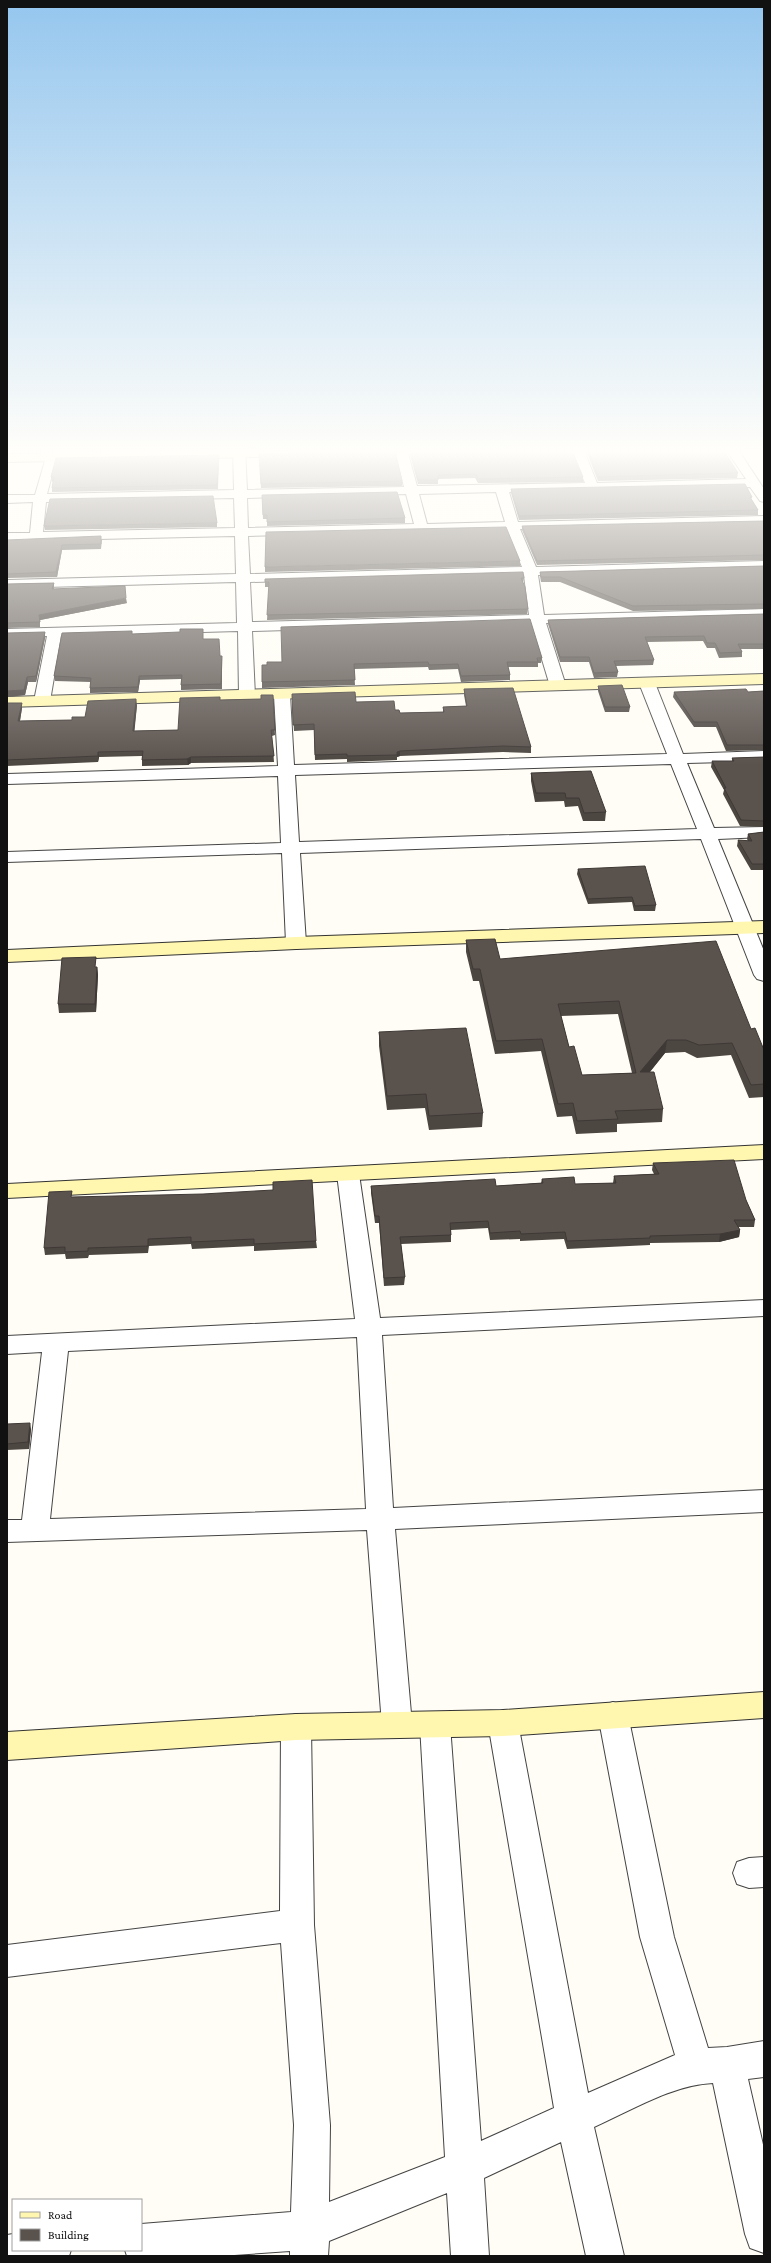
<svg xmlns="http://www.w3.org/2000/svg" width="771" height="2263" font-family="'Crimson Pro',serif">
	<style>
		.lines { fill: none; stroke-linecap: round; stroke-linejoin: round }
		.street-casing { stroke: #444; stroke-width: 2 }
		.secondary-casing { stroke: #333; stroke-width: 2 }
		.street { fill: #fff; fill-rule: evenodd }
		.secondary { fill: #fff6b0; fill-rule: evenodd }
		.wall { fill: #4d4742; fill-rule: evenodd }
		.shaded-wall { fill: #3f3936 }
		.building { fill: #5a524d; stroke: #3f3936; fill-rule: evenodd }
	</style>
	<rect width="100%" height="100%" fill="#fffdf5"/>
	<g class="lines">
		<defs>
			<path id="street" d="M79 448H104L98 452 56 460 47 494 234 490 233 448H245L247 490 404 487 395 450 396 448H406L407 450 417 486 585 483 571 448H583L597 483 746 479 725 448H737L764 489V502L760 501 750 487 509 492 518 522 764 516V524L520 529 536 567 764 561V569L538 575 544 615 764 609V617L546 623 566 686 563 689H553L550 686 531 623 252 631 255 696 252 699H242L239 696 238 631 61 636 50 701 48 704H36L34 701 47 636 7 637V629L237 623 236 582 7 588V580L236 574 235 536 7 541V533H30L33 502 7 503V495H35L47 454ZM496 492 505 522 427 524 419 494ZM406 494 414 524 248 528 247 498ZM234 498 235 528 43 532 46 502ZM507 530 522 567 250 574 248 536ZM524 575 529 615 252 622 250 582Z
				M647 678 652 680 655 683 683 754 764 751V761L687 763 714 828 764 827V837L718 839 764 951V981L757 979 754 975 701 839 300 853 306 943 303 947 296 949 289 947 286 943 282 853 7 862V852L281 843 278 776 7 784V774L278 766 274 695 277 692H287L290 695 294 765 667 754 639 683 642 680ZM671 764 697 829 299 842 295 775Z
				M348 1167 356 1169 359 1174 380 1318 764 1300V1316L382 1335 393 1508 764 1490V1512L395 1529 412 1725 408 1734 397 1738 386 1734 382 1725 367 1530 7 1542V1520H22L42 1352 7 1354V1336L355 1319 337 1174 340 1169ZM357 1337 366 1509 50 1519 68 1351Z
				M613 1702 624 1706 628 1715 674 1937 708 2048 727 2047 764 2041V2077L748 2079 764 2149V2253L750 2248 745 2234 713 2083C672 2085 632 2110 594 2127L624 2256H586L561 2142 484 2178 489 2256H451L447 2193 329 2241 328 2256H290V2251L220 2256H127L125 2250H141V2224L291 2212 294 2125 281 1943 7 1977V1945L280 1911 281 1727 285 1718 296 1714 307 1718 311 1727 314 1925 330 2125 329 2202 445 2157 420 1725 424 1716 435 1712 446 1716 450 1725 481 2141 554 2108 488 1723 492 1714 503 1710 514 1714 518 1723 588 2093 675 2055 640 1937 598 1715 602 1706Z
				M764 1857V1887L749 1888 737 1884 733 1873 737 1862 749 1858Z
				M13 2234V2250H71L69 2256H7V2235Z"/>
			<path id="secondary" d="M317 448H502L496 452 7 462V454Z
				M764 674V684L7 707V697Z
				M764 921V933L296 949 7 962V950L296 937Z
				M764 1145V1159L7 1198V1184Z
				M764 1692V1718L503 1736 296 1740 7 1760V1732L296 1714 503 1710Z"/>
		</defs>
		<!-- street casing -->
		<use href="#street" class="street-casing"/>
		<!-- secondary casing -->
		<use href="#secondary" class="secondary-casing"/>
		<!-- street -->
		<use href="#street" class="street"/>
		<!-- secondary -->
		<use href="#secondary" class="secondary"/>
	</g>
	<!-- wall -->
	<path class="wall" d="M185 448H220L185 449Z
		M585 448H722L738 473 737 478 598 481Z
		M496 449 583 477V482L478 483 475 478 438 479V484H418L410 455V451Z
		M259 454 402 481V486L261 488Z
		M219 459 218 489 52 492V488L53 482H52L51 477Z
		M511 489 752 497 751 499 758 510V515L519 520 511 493Z
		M262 495 405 518V523L267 526V519H263Z
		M764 521V560L537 565 522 530V526Z
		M217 523V527L45 530 44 526Z
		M7 540H102L101 549 62 550 57 577 7 578Z
		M520 561V566L265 572V567Z
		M764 566V609L633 611 560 582H541L540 576V572Z
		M524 578 523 583 528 609 527 614 267 620 269 587H265V579Z
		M54 583V589L127 603 40 620V627L7 628V584Z
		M764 614V649H741L742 652V657L719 658 715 648H707L703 641 647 642 654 660 653 665 616 666 618 672 617 677 594 678 589 662H560L548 624V620Z
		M45 632V638L36 682H28L25 695 7 697Z
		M132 634 203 639 220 656H222V689L181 690V679L140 680 138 692 90 693V688L91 682 55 681 54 676Z
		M542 658 541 663H538V667H508L510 675V680L461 682 458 669 429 670 428 667 354 669 355 685 262 688V665Z
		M598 686 630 707 629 712H605L598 691Z
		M464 689 531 747V753L503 752 400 756 397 757V760L347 762V759L315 760 314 730 294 731 292 694 356 702 400 713 443 712V707L466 706 464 695Z
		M764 691V750L726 751 716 727H694L673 697 674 692H748Z
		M273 695 275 735 272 736 274 762 191 763 188 765 142 766V756L99 757 98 762 7 766V703L22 708 20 721 72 720 137 705 134 731 178 730 220 697V700L261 699Z
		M764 757V827L740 826 723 794 724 790 711 767 712 761H732V758Z
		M531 773 606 812 605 821H583L578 806 565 807 564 801 535 802 531 781Z
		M764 832V870H751L737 846 738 840 748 841 747 839 748 834Z
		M578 869 656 905 655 911H634L632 902 588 904 577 874Z
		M466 940 500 959 751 1029 764 1050V1097L749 1098 731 1055 697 1058 685 1052 665 1053 650 1072 663 1109 662 1122 617 1124V1132L576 1134 572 1116 557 1117 541 1051 495 1054 479 981H473L466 952ZM618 1014 632 1073 582 1075 569 1047 561 1016Z
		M97 967 98 975 96 1012 59 1013 58 1004Z
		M379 1032 483 1113 482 1127 429 1130 425 1108 387 1110 379 1046Z
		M653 1163 746 1200 755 1220 754 1227H738L740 1230 739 1237 719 1242 650 1243V1245L567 1249 564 1239 520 1241V1239L490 1240 488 1228 451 1230V1242L401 1244 405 1277 404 1285 384 1286 379 1223H375L371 1193V1186H496L541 1183 542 1179 575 1184 613 1183 614 1176 654 1174 652 1170Z
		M73 1197 316 1241 317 1248 254 1251V1246L192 1249 191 1244 149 1246 148 1253 89 1255 88 1258 66 1259 65 1254 45 1255 44 1248Z
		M7 1424 31 1429 29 1449 7 1450Z"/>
	<!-- shaded-wall -->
	<path class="shaded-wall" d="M62 545V550L57 577 56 572Z
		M126 598 127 603 40 620 39 615Z
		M45 632V638L36 682V676Z
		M139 676 140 680 138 692V687Z
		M27 677 28 682 25 695 7 697V691Z
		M136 699 137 705 134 736 133 731Z
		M22 703V708L19 726 18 721Z
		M400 751V756L397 757V752Z
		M98 752 99 757 98 762Z
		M191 757V763L188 765 187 759Z
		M97 967 98 975 96 1012 95 1004Z
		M667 1040 665 1053 639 1085 640 1072Z
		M740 1230 739 1237 719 1242 720 1234Z
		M30 1423 31 1429 29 1449 28 1442Z"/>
	<!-- building -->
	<path class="building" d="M498 448H571L583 477 478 479 476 474 438 475V480H418L410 451 496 449Z
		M587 448H722L738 473 598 477Z
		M395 451 402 481 261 484 259 454Z
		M219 455 217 485 52 488 54 477H51L56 458Z
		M745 484 752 497H750L758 510 519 516 511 489Z
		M397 492 405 518 267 522V515H263L262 495Z
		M213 496 217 523 44 526 50 499Z
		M764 521V555L537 561 522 526Z
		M506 527 520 561 265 567 266 532Z
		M101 536V544L62 545 56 572 7 574V540Z
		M764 566V604L633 606 560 577H541L540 572Z
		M523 572 524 578H521L525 587 528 609 267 615 269 582H265V579Z
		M54 583 52 589 125 586 126 598 39 615 40 622 7 623V584Z
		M764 614V644H738L742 652 720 653 715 643H707L704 636 645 637 654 660 614 661 618 672 594 673 589 657H560L548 620Z
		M530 619 542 658H537L538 662H507L510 675 461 676 458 664 429 665 428 662 354 664 355 680 262 682V665H267V662H282L281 627Z
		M180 629H203V639H219L220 656H222L221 684 181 685 182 675 139 676 138 687 90 688 91 678 54 676 62 633 132 631V634L180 632Z
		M45 632 36 676 27 677 24 690 7 691V633Z
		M622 685 630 707H605L598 686Z
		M513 688 531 747 503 746 400 751 397 752V755L347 756V754L315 755 314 724 293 725 292 694 355 692 356 702 394 701 395 710H399L400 713 444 712 443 707 467 706 464 689Z
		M746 689 748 692 764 691V745H727L717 722H694L674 692Z
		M261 695H273L275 730H271L274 756 191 757 187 759 142 760 143 751 98 752V756L7 760V703H22L18 721 72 720V717H85L88 701 136 699 133 731 178 730 180 698 220 697V700L261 699Z
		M764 757V821L741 820 724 788H726L712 761H734L732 758Z
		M591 771 606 812 584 813 579 798H566L565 793H536L531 773Z
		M764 832V864H752L738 840 752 841 748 834Z
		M645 866 656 905 635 906 632 897 588 899 578 869Z
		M495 939 500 959 716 941 751 1029 755 1028 764 1050V1084L751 1085 732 1043 699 1045 686 1040H667L640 1072H654L663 1109 615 1111 618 1119 577 1121 573 1103 558 1104 542 1039 496 1041 480 969H473L466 940ZM619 1001 636 1073 582 1075 574 1046 569 1047 558 1004Z
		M96 957 95 967H97L95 1004H58L62 958Z
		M466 1028 483 1113 429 1116 426 1094 387 1096 379 1032Z
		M734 1160 746 1200 755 1220H734L740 1230 720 1234 650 1236V1238L567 1241 565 1232 521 1234 520 1231 490 1233 488 1221 450 1223 451 1235 400 1237 405 1277 384 1278 379 1216H375L371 1186 495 1179 496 1186 543 1183 542 1179 574 1177 575 1184 616 1183 614 1176 659 1174 653 1163Z
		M312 1180 316 1241 254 1244V1239L191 1242V1237L148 1239V1246L88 1248V1251L65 1252V1247L44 1248 49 1192 72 1191 71 1197 203 1194 273 1190V1182Z
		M30 1423 28 1442 7 1444V1424Z"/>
	<!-- sky -->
	<linearGradient id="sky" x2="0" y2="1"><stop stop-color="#95c6ee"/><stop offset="0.59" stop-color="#fffefa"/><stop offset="1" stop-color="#fffefa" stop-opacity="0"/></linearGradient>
	<rect width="771" height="765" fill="url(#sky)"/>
	<!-- border -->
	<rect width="771" height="2263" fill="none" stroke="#111111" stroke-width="16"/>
	<!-- legend -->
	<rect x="12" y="2199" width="130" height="52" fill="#ffffff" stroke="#a0a0a0"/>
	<rect x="20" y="2212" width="20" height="6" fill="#fff6b0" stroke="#a0a0a0"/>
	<text x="48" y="2219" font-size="12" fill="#111111">Road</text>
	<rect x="20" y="2229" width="20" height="12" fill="#5a524d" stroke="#a0a0a0"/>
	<text x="48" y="2239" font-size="12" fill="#111111">Building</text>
</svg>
